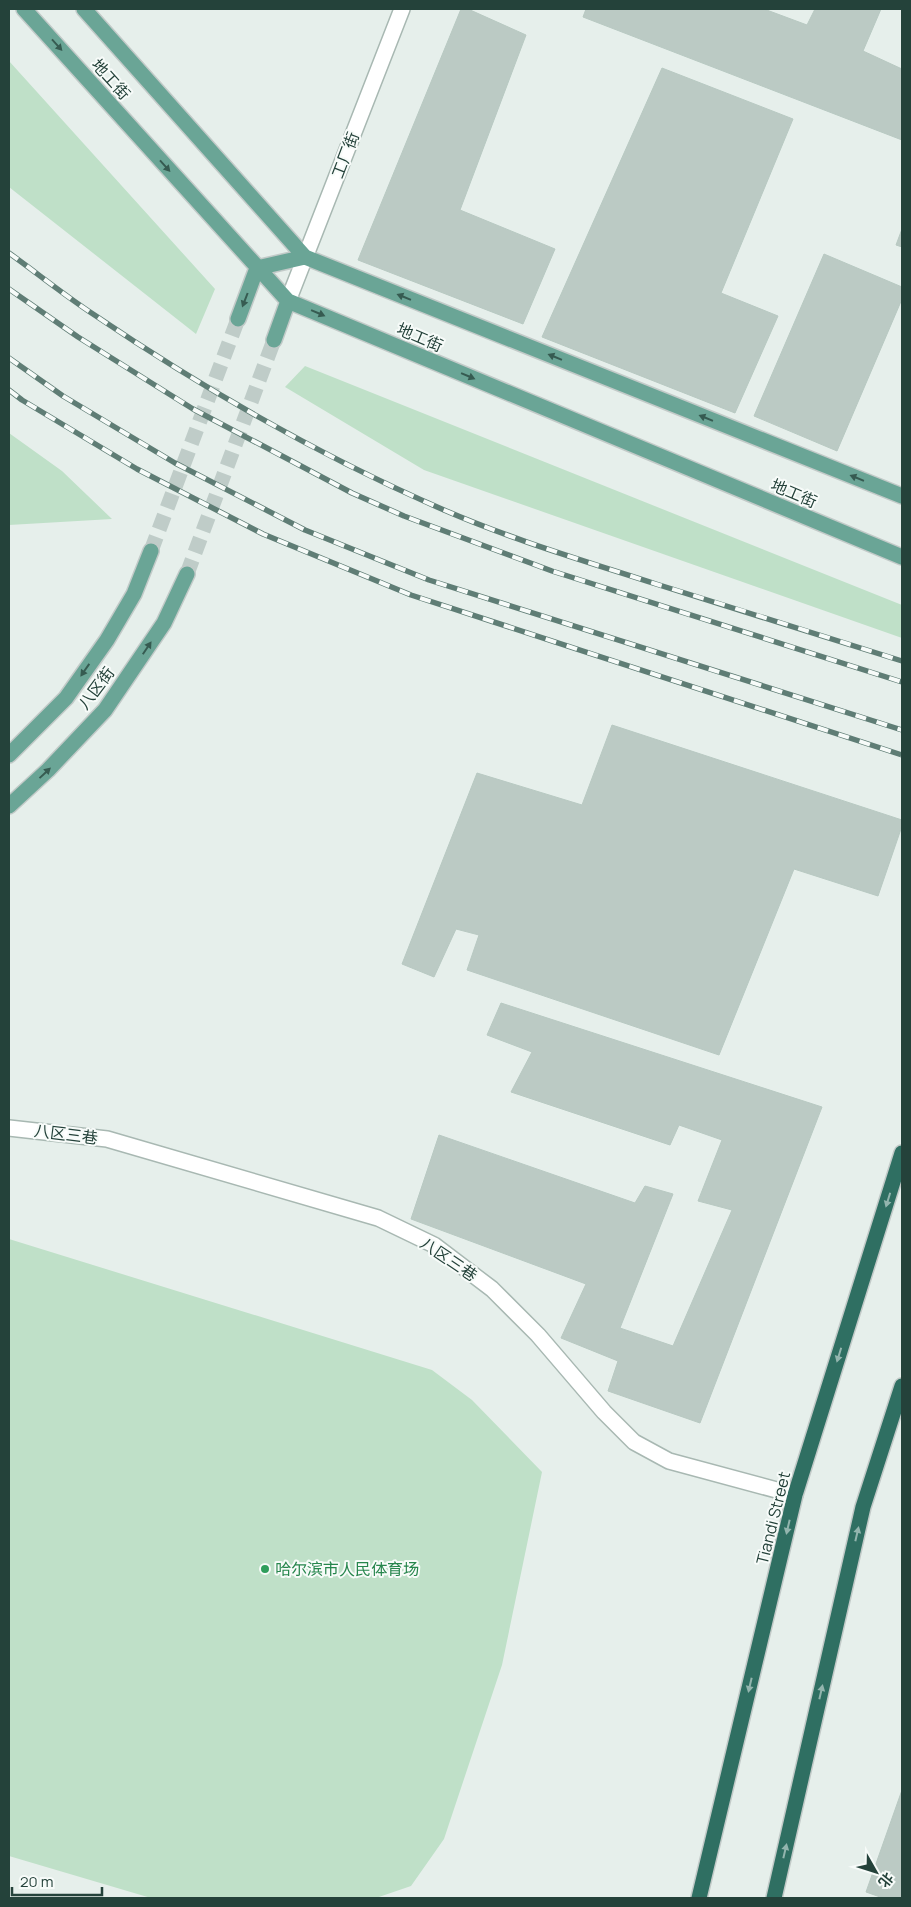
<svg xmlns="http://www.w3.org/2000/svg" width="911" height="1907" font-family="Manrope,'Noto Sans SC',sans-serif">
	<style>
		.green { fill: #bfe0c8 }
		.building { fill: #bbcac4; stroke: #b8c9c2 }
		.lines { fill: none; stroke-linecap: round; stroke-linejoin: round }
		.major-tunnel { stroke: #bfccc8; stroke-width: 15; stroke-dasharray: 15 8; stroke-linecap: butt }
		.minor-casing { stroke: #a8b8b2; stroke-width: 18 }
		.major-casing { stroke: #c2cac8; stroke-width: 18 }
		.highway-casing { stroke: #c2cac8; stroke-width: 18 }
		.minor { stroke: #fff; stroke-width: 15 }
		.major { stroke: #6aa596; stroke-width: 15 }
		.highway { stroke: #2f6f62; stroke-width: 15 }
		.rail-casing { stroke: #5f7d75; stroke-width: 5.5 }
		.rail { stroke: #f7fbf9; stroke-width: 4; stroke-dasharray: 11; stroke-linecap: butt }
		.oneway { fill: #365b51 }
		.oneway2 { fill: #93b5ae }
		.leisure-dot { fill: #2e9e5b; stroke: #f7fbf9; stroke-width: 2 }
		.labels { text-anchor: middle; stroke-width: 4; stroke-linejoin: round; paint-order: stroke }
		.street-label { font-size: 16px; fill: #24423a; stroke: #f7fbf9 }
		.leisure-label { font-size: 16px; fill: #27864d; stroke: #f7fbf9; text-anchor: start }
	</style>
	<rect width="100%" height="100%" fill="#e6efeb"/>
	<!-- green -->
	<path class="green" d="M9 61 215 289 196 334 9 187Z
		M305 366 902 605V638L424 470 285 387Z
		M9 433 62 471 112 519 9 525Z
		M9 1239 432 1370 472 1400 542 1472 502 1665 444 1839 411 1886 376 1898H151L9 1856Z"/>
	<!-- building -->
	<path class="building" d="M461 9H468L526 35 460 210 555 249 523 324 358 260Z
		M586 9H764L807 25 815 9H881L863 51 902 69V140L583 17Z
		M662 68 793 119 721 293 778 316 735 413 542 337Z
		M902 229V247L896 245Z
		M824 254 902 287V299L837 451 754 416Z
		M612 725 902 820V826L878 896 794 869 719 1055 467 970 479 935 456 929 434 977 402 964 477 773 582 805Z
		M501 1003 822 1107 700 1423 608 1391 618 1361 561 1338 586 1284 411 1219 439 1135 635 1203 645 1186 673 1194 620 1328 673 1346 732 1210 698 1201 722 1140 679 1125 670 1145 511 1092 532 1052 487 1035Z
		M902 1790V1898H883L866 1892Z"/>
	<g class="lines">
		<!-- major-tunnel -->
		<path class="major-tunnel" d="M151 551 238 319
			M187 574 274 340"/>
		<defs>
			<path id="minor" d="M288 301 402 9
				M9 1128 107 1139 378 1218 434 1245 492 1289 538 1335 604 1412 634 1442 669 1461 795 1495"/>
			<path id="major" d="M24 9 288 301 902 557
				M84 9 305 257 902 496
				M238 319 257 268 305 257
				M274 340 288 301
				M9 755 66 698 107 640 134 594 151 551
				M9 806 48 770 105 710 164 623 187 574"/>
			<path id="highway" d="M699 1898 795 1495 902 1153
				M774 1898 863 1507 902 1386"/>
		</defs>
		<!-- minor casing -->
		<use href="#minor" class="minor-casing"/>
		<!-- major casing -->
		<use href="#major" class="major-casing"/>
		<!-- highway casing -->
		<use href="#highway" class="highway-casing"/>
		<!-- minor -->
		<use href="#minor" class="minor"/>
		<!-- major -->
		<use href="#major" class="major"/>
		<!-- highway -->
		<use href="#highway" class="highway"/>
		<defs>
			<path id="rail" d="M9 253C37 273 64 295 93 314 204 389 322 457 444 510 513 540 585 561 656 584 738 609 820 635 902 661
				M9 289 78 337 193 409 352 493 404 516 552 571 902 682
				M9 358 63 396 175 463 305 530 429 580 902 730
				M9 390 22 400 137 469 263 534 411 595 902 755"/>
		</defs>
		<!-- rail casing -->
		<use href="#rail" class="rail-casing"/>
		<!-- rail -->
		<use href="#rail" class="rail"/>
	</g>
	<!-- one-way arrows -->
	<defs><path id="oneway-solid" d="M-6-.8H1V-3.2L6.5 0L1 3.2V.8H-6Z" transform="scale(1.25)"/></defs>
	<g class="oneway">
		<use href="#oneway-solid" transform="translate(57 45) rotate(48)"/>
		<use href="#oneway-solid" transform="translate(165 166) rotate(48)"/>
		<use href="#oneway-solid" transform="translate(404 297) rotate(-158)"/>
		<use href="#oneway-solid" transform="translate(245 300) rotate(111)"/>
		<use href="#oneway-solid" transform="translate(318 313) rotate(23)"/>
		<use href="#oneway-solid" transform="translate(555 357) rotate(-158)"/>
		<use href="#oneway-solid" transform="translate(468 376) rotate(23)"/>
		<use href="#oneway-solid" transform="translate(706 418) rotate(-158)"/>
		<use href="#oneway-solid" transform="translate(857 478) rotate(-158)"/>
		<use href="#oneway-solid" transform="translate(147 648) rotate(-56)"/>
		<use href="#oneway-solid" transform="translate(85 670) rotate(125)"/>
		<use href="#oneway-solid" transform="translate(45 773) rotate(-43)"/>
	</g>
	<g class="oneway2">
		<use href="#oneway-solid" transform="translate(888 1200) rotate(107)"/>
		<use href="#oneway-solid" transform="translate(839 1355) rotate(107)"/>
		<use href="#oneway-solid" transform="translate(788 1527) rotate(103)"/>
		<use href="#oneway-solid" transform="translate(857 1534) rotate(-77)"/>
		<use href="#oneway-solid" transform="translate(750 1685) rotate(103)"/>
		<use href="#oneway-solid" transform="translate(821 1692) rotate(-77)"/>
		<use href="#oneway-solid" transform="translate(785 1851) rotate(-77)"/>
	</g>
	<!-- markers -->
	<circle class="leisure-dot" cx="265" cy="1569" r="5"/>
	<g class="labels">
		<!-- street labels -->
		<g class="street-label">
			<text transform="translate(111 79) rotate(48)" y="6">地工街</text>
			<text transform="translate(345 155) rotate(-69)" y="6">工厂街</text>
			<text transform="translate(420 337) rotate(23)" y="6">地工街</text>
			<text transform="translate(794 493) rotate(23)" y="6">地工街</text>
			<text transform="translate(96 688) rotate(-53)" y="6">八区街</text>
			<text transform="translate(66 1134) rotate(7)" y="6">八区三巷</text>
			<text transform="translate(449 1259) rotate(34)" y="6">八区三巷</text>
			<text transform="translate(773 1518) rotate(-76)" y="6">Tiandi Street</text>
		</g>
		<!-- leisure labels -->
		<g class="leisure-label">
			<text x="275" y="1575">哈尔滨市人民体育场</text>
		</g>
	</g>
	<!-- border -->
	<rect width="911" height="1907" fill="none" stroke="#24423a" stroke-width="20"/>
	<!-- north arrow -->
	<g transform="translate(876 1872) rotate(129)" stroke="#f7fbf9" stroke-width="4" paint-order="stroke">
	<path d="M0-4L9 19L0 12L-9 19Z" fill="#24423a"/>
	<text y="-8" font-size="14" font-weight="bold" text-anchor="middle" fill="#24423a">北</text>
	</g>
	<!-- scale -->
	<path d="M12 1887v8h90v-8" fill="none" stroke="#24423a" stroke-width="2.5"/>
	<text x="20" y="1887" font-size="15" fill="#24423a" stroke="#f7fbf9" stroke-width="4" paint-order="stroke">20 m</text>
</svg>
